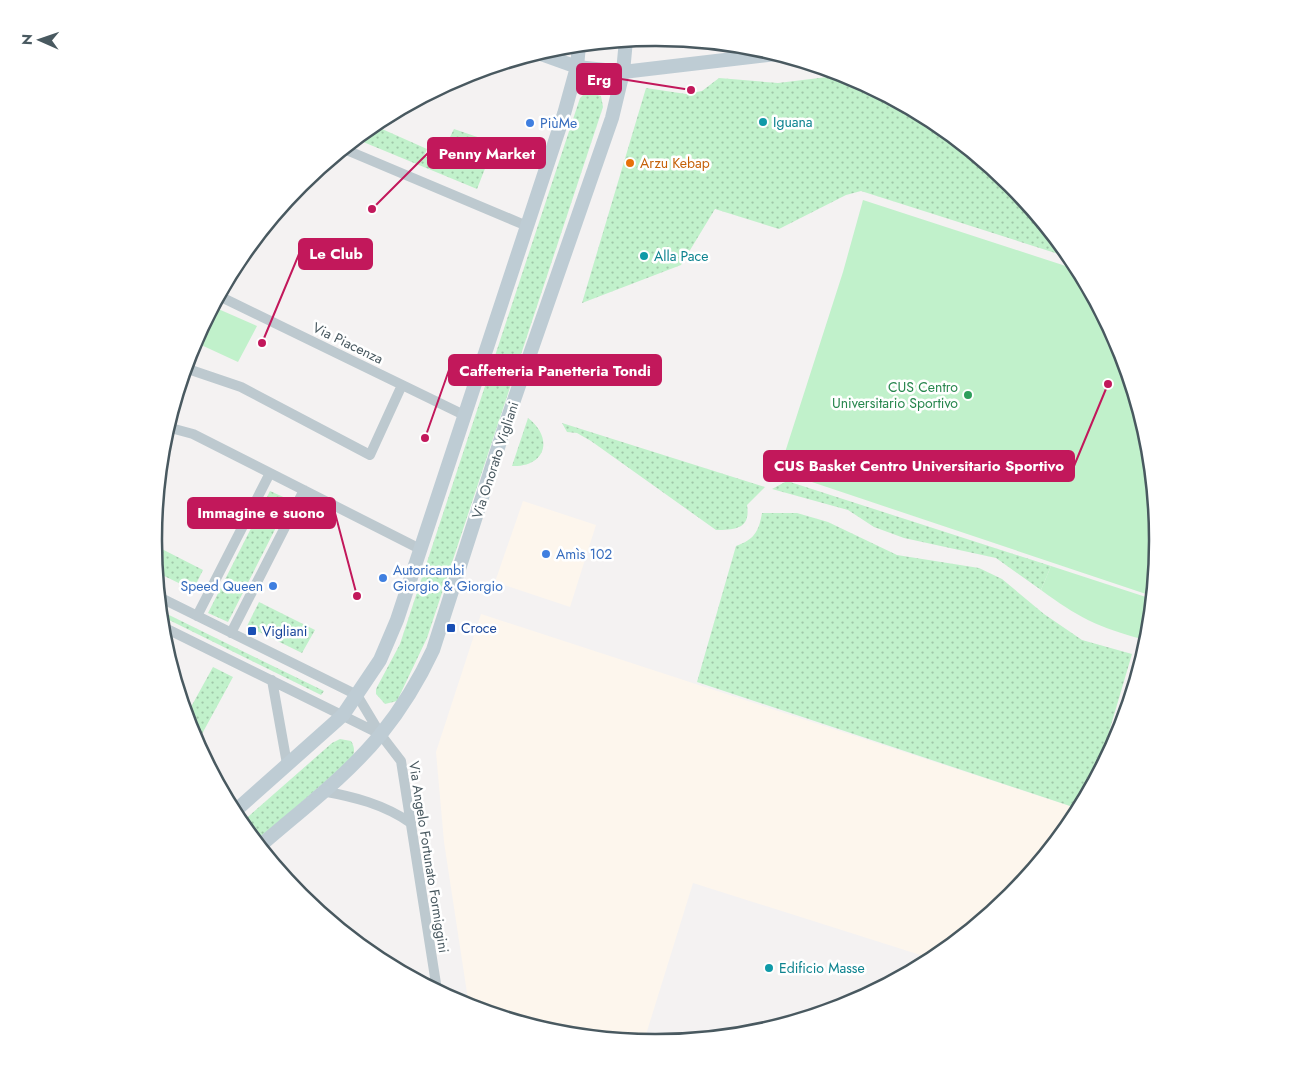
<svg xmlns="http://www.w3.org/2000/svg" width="1311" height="1080" font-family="Jost,sans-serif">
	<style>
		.commercial { fill: #fdf6ed }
		.grass { fill: url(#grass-dots) }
		.garden { fill: #c1f1cb }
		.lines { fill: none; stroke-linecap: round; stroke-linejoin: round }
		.street { stroke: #bdc9cf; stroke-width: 10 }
		.secondary { stroke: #beccd4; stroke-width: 14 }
		.culture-dot { fill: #0f9aa8; stroke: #fff; stroke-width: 2 }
		.shop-dot { fill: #3f7fe0; stroke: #fff; stroke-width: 2 }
		.food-dot { fill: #e8710a; stroke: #fff; stroke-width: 2 }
		.leisure-dot { fill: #2e9e5b; stroke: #fff; stroke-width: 2 }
		.transit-dot { fill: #1a4fb4; stroke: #fff; stroke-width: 2 }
		.labels { text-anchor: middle; stroke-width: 5; stroke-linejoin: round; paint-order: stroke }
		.culture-label { font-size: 14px; fill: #0d838f; stroke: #fff; text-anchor: start }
		.shop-label { font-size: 14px; fill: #366cbe; stroke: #fff; text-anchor: start }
		.food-label { font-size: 14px; fill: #c56008; stroke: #fff; text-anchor: start }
		.street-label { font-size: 14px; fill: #495960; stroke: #fff }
		.leisure-label { font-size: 14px; fill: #27864d; stroke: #fff; text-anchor: end }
		.transit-label { font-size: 14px; fill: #164399; stroke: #fff; text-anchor: start }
		.rim { fill: none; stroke: #495960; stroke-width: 2.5 }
		.leader { fill: none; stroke: #c2185b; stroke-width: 2 }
		.callout-dot { fill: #c2185b; stroke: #fff; stroke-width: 2 }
		.callout { fill: #c2185b; stroke: #c2185b; stroke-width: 2 }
		.callout-label { font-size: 15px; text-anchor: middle; font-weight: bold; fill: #fff }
	</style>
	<defs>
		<pattern id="grass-dots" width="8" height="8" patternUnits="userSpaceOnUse" patternTransform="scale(1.25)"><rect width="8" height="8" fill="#c1f1cb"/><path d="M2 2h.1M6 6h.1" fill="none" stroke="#9fc6a8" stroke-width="1.8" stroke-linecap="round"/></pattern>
	</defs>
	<rect width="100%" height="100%" fill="#f4f2f2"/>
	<!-- commercial -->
	<path class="commercial" d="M615 42 614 49 589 46V44Z
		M523 501 596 525 570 607 495 582Z
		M481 614 1079 809 1073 819 1011 896 933 959 693 883 644 1041 557 1033 469 1006 444 842 436 752Z"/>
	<!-- grass -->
	<path class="grass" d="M844 75 935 122 1011 185 1071 258 861 191 846 195 779 229 715 209 681 265 582 303 646 88 686 94 702 91 719 78 778 83Z
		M586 92 601 96 603 107 427 638 397 701 385 704 376 694V689L400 644 580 98Z
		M373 125 427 149 424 156 438 161 454 129 495 143 477 189 356 139Z
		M528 418C554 438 546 467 512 466Z
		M562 423 765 487 747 505C751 529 735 530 716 530L591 441 577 433 567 432Z
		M787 481 1051 566 1041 590 996 558 904 538 874 527 848 510 772 489Z
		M270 491 290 500 228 622 208 613Z
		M762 513H797L828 522 897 555 979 568 1002 579 1044 614 1082 640 1132 654 1096 776 1079 809 697 682 736 546C754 540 759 531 762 513Z
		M154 545 203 570 193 590 156 572Z
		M259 602 315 630 302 653 247 626Z
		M165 613 324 691 321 695 163 617Z
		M213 667 233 677 197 743 186 716Z
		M340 739 351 741C355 747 355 754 351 759L256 842 241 823 332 743Z"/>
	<!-- garden -->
	<path class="garden" d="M863 200 1078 270 1120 348 1148 442 1158 540 1152 596 779 471 843 272Z
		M216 308 257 326 238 362 199 344Z
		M1051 566 1152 599 1150 617 1142 639C1099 628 1076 616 1041 590Z"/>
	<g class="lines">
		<!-- street -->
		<path class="street" d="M344 149 527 226
			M219 296 464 415
			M220 297 230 276
			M185 368 241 387 370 455 402 385
			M167 427 193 434 420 549
			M159 597 357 695 381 735 401 761 437 990
			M197 616 270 473
			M161 626 380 734
			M231 633 304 490
			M272 680 287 764
			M322 791C355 797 383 804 411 823"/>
		<!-- secondary -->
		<path class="secondary" d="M538 53 577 67 623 72 776 54
			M234 812 343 715 380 660 397 620 564 114 577 67 579 45
			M260 846C300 811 347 776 381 734 402 708 419 680 433 650L505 426 612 118 623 72 626 40"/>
	</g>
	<!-- markers -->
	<g class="culture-dot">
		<circle cx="763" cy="122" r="5"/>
		<circle cx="644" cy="256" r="5"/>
		<circle cx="769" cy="968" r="5"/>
	</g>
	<g class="shop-dot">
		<circle cx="530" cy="123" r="5"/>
		<circle cx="546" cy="554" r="5"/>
		<circle cx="383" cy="578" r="5"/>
		<circle cx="273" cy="586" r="5"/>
	</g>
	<circle class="food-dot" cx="630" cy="163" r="5"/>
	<circle class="leisure-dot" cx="968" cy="395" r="5"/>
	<g class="transit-dot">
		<rect x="446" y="623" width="10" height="10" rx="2.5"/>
		<rect x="247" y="626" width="10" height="10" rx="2.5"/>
	</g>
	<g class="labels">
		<!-- culture labels -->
		<g class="culture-label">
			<text x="773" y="127">Iguana</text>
			<text x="654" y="261">Alla Pace</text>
			<text x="779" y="973">Edificio Masse</text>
		</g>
		<!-- shop labels -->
		<g class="shop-label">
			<text x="540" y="128">PiùMe</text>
			<text x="556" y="559">Amìs 102</text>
			<text x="393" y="575">Autoricambi<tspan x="393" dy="16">Giorgio &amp; Giorgio</tspan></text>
			<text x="263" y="591" text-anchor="end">Speed Queen</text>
		</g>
		<!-- food labels -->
		<g class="food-label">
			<text x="640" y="168">Arzu Kebap</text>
		</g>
		<!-- street labels -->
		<g class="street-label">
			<text transform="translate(348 343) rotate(26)" y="5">Via Piacenza</text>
			<text transform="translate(495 460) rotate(-72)" y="5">Via Onorato Vigliani</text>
			<text transform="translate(429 857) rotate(81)" y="5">Via Angelo Fortunato Formiggini</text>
		</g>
		<!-- leisure labels -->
		<g class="leisure-label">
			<text x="958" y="392">CUS Centro<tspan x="958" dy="16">Universitario Sportivo</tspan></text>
		</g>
		<!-- transit labels -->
		<g class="transit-label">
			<text x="461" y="633">Croce</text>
			<text x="262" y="636">Vigliani</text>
		</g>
	</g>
	<!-- crop -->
	<path d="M0 0H1311V1080H0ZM655 46H656A493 493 0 0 1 1149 539V541A493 493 0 0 1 656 1034H655A493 493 0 0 1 162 541V539A493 493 0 0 1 655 46Z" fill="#fff" fill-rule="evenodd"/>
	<path class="rim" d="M655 46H656A493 493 0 0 1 1149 539V541A493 493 0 0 1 656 1034H655A493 493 0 0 1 162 541V539A493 493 0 0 1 655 46Z"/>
	<!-- callouts -->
	<path class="leader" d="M691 90L621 79M372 209L428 153M262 343L299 254M425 438L449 370M1108 384L1074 466M357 596L335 513"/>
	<g class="callout-dot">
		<circle cx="691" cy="90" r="5"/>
		<circle cx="372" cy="209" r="5"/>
		<circle cx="262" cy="343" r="5"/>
		<circle cx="425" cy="438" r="5"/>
		<circle cx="1108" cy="384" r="5"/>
		<circle cx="357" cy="596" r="5"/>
	</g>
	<g class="callout">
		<rect x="577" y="64" width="44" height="30" rx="5"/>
		<rect x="428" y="138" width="117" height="30" rx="5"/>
		<rect x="299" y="239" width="73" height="30" rx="5"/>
		<rect x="449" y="355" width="212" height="30" rx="5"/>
		<rect x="764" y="451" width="310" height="30" rx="5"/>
		<rect x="188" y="498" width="147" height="30" rx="5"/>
	</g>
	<g class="callout-label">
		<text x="599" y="85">Erg</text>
		<text x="487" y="159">Penny Market</text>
		<text x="336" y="259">Le Club</text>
		<text x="555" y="376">Caffetteria Panetteria Tondi</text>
		<text x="919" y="471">CUS Basket Centro Universitario Sportivo</text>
		<text x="261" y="518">Immagine e suono</text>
	</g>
	<!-- north arrow -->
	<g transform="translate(40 40) rotate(272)" stroke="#ffffff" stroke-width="4" paint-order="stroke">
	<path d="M0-4L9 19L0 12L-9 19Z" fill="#495960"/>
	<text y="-8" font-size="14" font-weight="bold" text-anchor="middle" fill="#495960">N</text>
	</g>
</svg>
